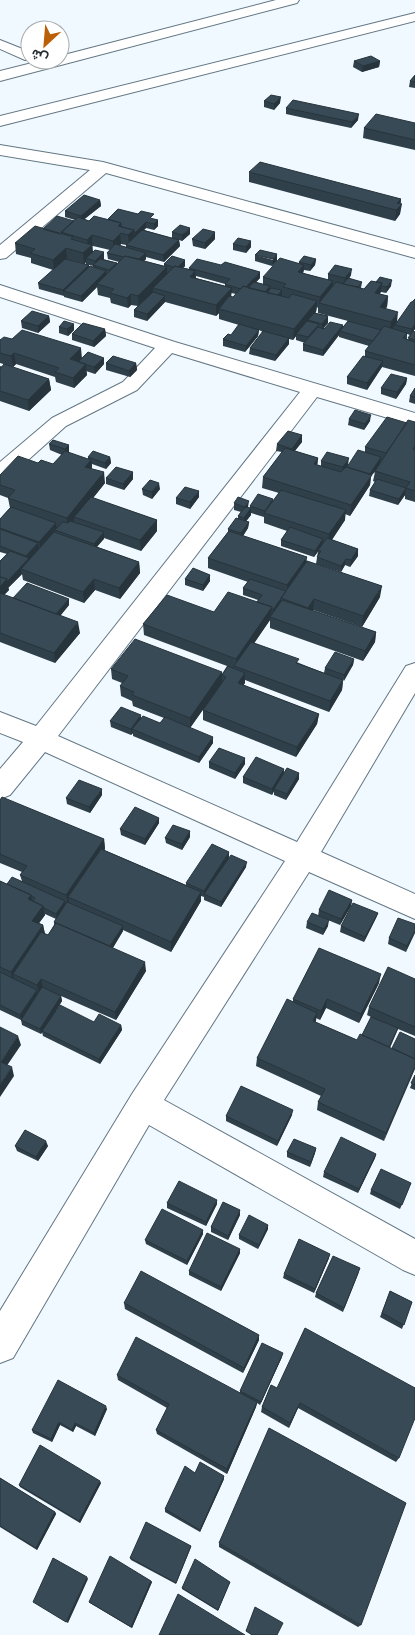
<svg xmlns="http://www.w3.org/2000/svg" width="415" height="1635" font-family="Figtree,Vazirmatn,sans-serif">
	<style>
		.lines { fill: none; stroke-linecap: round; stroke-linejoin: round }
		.minor-casing { stroke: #637784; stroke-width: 2 }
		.minor { fill: #fff; fill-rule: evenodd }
		.wall { fill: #30404a; fill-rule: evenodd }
		.shaded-wall { fill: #27343c }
		.building { fill: #384a56; stroke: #27343c }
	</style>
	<rect width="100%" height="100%" fill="#f0f9ff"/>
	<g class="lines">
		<defs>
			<path id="minor" d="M276 0H299L297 3 0 81V71L44 60H60V56Z
				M415 13V21L0 126V116Z
				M0 40 30 52V60H35H25L0 49Z
				M0 145 103 162 415 247V258L106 173 6 258 0 259V245L90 170 0 155Z
				M0 285 175 342 415 413V426L317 397 58 736 297 842 406 666 415 663V693L321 852 415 894V919L309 872 164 1100 415 1239V1275L403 1270 149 1125 13 1358 0 1363V1311L132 1094 285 861 45 752 10 795 0 799V769L23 742 0 733V712L36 726 300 392 172 353 137 390 66 426 8 478 0 480V462L52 418 123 382 155 348 0 297Z"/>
		</defs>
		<!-- minor casing -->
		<use href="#minor" class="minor-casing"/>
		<!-- minor -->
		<use href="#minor" class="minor"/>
	</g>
	<!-- wall -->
	<path class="wall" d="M354 61H380L379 67 362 72 353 67Z
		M415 75V88L409 87 410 81Z
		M264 101 280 103 274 110 264 107Z
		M286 108 358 120 351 128 286 114Z
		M415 123V150L363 138 364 128Z
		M249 172 401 199 400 214 395 221 249 182Z
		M100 200 101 206 84 219 89 221 108 219H154L158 220V226L154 230 146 228 144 230 172 238V232L190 234 182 241 179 240 180 246 164 262 146 257V259L144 261 164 266V264L185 260V266L183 268 189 269V268L260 278 256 282 263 284V277L299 263V262L316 259 315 265 310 271 304 270 303 273 328 280V274L351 275 349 279 362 282 361 288 364 289 371 281 391 286 386 293 381 292 380 294 388 296 387 307 385 308 397 322 415 299V329L413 331 415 332V376L382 367 367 390 347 384V377L365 356V351L369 346 339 337V335L323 356 303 351V344L305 343 296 340V336L293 340 289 339V344L275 361 249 354 250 348 263 332 259 330 258 336 245 352 223 346V339L231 335 239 325 219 319V313L216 316 165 302 147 321 134 317V310L138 306 131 305 128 308 111 303 110 298 98 295 97 287 82 302 64 297V296L39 289 38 283 53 270 31 263V258L16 254 15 243 43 229 74 221 75 220 65 217V211ZM121 244 126 245V247L120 246ZM92 246H93L110 250 107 253 108 259 119 262 117 264V263L103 259H104L93 252ZM66 259 84 264 86 262V264L93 266V267H89V265ZM196 276 225 284V286L196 278ZM231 293 236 294 233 297H231ZM317 307 318 308V313L348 321 343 327V325L323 328 328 323V316L315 313 316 312ZM407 334 410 335 408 340 407 339Z
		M192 239H215L205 249 193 246Z
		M251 241V247L246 253 233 250V244Z
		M255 255 277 261 272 266 255 261Z
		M49 316 50 322 38 333 22 328 21 321Z
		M74 324V330L68 336 59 333V327Z
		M105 329 106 336 94 347 72 340V334Z
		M12 339 82 358H104V364L95 374 86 371 87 375 74 388 56 382 55 377 16 364 13 367 0 363V340Z
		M106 363H136L137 370 130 377 106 370Z
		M0 366 49 379 51 390 29 411 0 401Z
		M407 378 406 384 396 399 381 394V388Z
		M415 388V404L409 402 410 396Z
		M349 419 370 421 364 430 348 425Z
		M415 422V502L405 499V491V495L398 505 369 496 370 490 375 482 373 481 375 472 371 476 370 485 350 516 345 514V520L332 540 358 549V556L350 567 345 565 341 572 316 564 318 551 314 557 281 546V540L287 531 264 523V517L251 513V515L246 521 249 522 248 528 243 536 307 561 380 597 362 627 313 610 312 611 376 632 375 642 363 661 270 628V620L254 643 299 663 324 673 325 668 354 659 353 665 343 681 342 690 329 712 245 680V683L243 685 319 714 317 724 296 757 203 720V710L216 691 190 728 213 743 199 763 133 736V733L131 735 111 727 110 721 141 718 160 723 164 718 133 706 132 701 121 696 120 686 122 683 112 679 111 669 222 672V674L227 666 144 635 143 624 214 612 257 602 258 600 243 595V588L248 582 208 568V558L228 532V529L238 518V516L241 512 234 510V503L248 507V508H250V506L273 499V501L279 493 262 488 263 477 282 452 276 451 277 444 302 435V442L295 451 318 458 317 465 321 466V461L348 465 346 467 365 452V447L407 423Z
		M53 440 69 452V453L88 459V457H110L111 463 106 469 92 464V469L105 483 93 498 157 520V531L141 551 104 538 97 547 139 562 140 573 120 599 95 590 84 603 23 580 22 574 8 588 9 590 4 595 13 598 69 599V605L60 616 80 633 55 663 0 642V561L7 554 0 552V519L10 508 8 498 0 495V475L38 463 53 464 62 455 50 450 49 444Z
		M133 472V479L124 490 106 484V478Z
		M142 489H160L152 499 143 495Z
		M199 497 190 509 176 504V498Z
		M210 575V581L203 591 185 585V579Z
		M209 762 245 764 235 779 209 768Z
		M284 773H299V779L286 800 274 795V791L272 795 243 783V777Z
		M102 795 90 813 67 804 66 798Z
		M0 800 104 839 105 849 104 850 186 885V883L229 857 246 867 221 907 204 900V896V897L201 896V901L171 952 123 930V931L113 948 146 971 116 1020 61 996 62 1001 53 1015 94 1022 121 1025 122 1030 100 1064 43 1036 42 1032 41 1034 22 1025 21 1020 0 1010V881L7 884 22 881 20 875 22 872 0 863ZM45 914 56 919 54 922V925L48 935 45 934 43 925 39 923 45 915Z
		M159 818V823L145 845 121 835 120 829Z
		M190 831V837L182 850 166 843 165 838Z
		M352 900 351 906 340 925 318 916 319 910Z
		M378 913 376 918 364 942 340 932 341 926Z
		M307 922 328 926 323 935 306 928Z
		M415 924 406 952 388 944 389 938Z
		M415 979V1036L398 1029 390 1048 392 1049 415 1039 384 1141 317 1110 318 1102 321 1096 256 1066 257 1058 293 1002V999L379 983 359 1023 326 1008 320 1020 316 1018 315 1022 357 1040 362 1035 371 1017 367 1015 369 1007Z
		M415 1075V1090L410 1088Z
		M292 1115 277 1146 226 1121V1116Z
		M15 1146H48L38 1161 17 1151Z
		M316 1148 315 1153 310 1167 287 1157V1152Z
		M376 1154 375 1158 358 1193 323 1177 324 1172Z
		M411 1183 400 1209 370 1194 371 1190Z
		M167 1203 217 1204 206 1226 167 1208Z
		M240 1215 228 1240 211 1232V1227Z
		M268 1225V1229L258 1249 239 1239V1235Z
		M203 1230V1234L187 1265 146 1244 145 1240Z
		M240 1249V1253L221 1291 189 1275V1271Z
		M329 1258 314 1293 283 1278 284 1274Z
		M359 1272 343 1312 315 1297 316 1293Z
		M390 1291 412 1302 402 1329 380 1317Z
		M124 1303 259 1340 243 1373 125 1309Z
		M282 1357 260 1405 257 1403 256 1407 227 1474 157 1434 156 1430 167 1408 118 1380 117 1375 240 1393V1391Z
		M271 1385 399 1458 396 1462 298 1408 289 1428 261 1412 262 1407Z
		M107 1409 95 1436 76 1426 73 1432 60 1425 52 1442 33 1433 32 1430Z
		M0 1478 55 1512 56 1514 37 1550 0 1527Z
		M224 1479 200 1532 165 1512V1509Z
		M101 1483 80 1523 20 1487 19 1485Z
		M219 1543 361 1625 358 1627 219 1547Z
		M191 1546V1547L176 1584 131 1560 130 1558Z
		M151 1581 152 1582 132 1628 90 1603 89 1602Z
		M230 1582 218 1611 182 1589V1588Z"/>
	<!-- shaded-wall -->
	<path class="shaded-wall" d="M380 61 379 67 362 72 363 66Z
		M281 97 280 103 274 110V104Z
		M359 114 358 120 351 128 352 122Z
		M401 199 400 206 402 204 400 214 395 221 397 203Z
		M100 200 101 206 81 222V216Z
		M158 220V226L154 230V224Z
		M146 222V228L135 239V233Z
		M121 223 122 230 120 229 121 244 113 251V241L118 226Z
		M190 228V234L182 241V235Z
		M134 230 135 240 129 246 128 235Z
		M215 232V239L205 249V243Z
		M92 235 93 256 86 258V262L84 264 83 253 88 249 87 240Z
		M179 240 180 246 164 262 163 255Z
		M251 241V247L246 253V247Z
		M66 248 67 259 54 270 53 260Z
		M104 252V259L95 267V261Z
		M146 253V259L138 267V261Z
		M277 254V261L272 266 273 259Z
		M316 259 315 265 310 271 311 265Z
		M185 260V266L177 274V268Z
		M89 265 90 272 64 291V296L63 290Z
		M304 265 303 275 298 272Z
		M167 267V277L153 288V292L139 307 138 296Z
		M352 269 351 275 344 285 345 278Z
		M106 271 107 278 97 284V287L82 302 81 296Z
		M195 271 196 282 190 277Z
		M260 272V278L248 291 244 290Z
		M392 280 391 286 386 293 387 287Z
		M333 281 332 292 319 303 320 297Z
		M382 283 380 294 375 293Z
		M270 286V292L262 295Z
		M232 288 231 299 219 309V313L216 316V305Z
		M282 290V297H277Z
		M131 294V305L128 308 127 298Z
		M165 296V302L147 321V314Z
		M388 296 387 307 378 317 380 307Z
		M317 301 316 312 309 320H308L307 323 296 334V336L293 340 294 329Z
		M398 312 397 322 389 333 391 322Z
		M49 316 50 322 38 333V326Z
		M328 316V323L322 330V324Z
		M74 324V330L68 336 67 329Z
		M415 324V329L411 335 412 329Z
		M343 325 342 331H340L339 335 323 356V350Z
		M105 329 106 336 94 347 93 341Z
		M259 330 258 336 245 352 246 346Z
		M289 338V344L275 361 276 355Z
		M81 348 82 359 71 370 70 359Z
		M14 353 16 364 13 367 11 356Z
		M104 358V364L95 374 94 367Z
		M383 361 382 367 367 390V383Z
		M136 363 137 370 130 377 129 371Z
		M86 364 87 375 74 388 73 378Z
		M407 378 406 384 396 399 397 392Z
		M49 379 51 390 29 411 28 400Z
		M371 415 370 421 364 430 365 424Z
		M302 435V442L291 455 292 449Z
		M69 445V452L66 456 65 449Z
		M110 457 111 463 106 469 105 463Z
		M381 457 380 463 371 476 370 485 350 516 351 505 368 476Z
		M318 458 317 469 314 464Z
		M349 458 348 465 342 473 343 467Z
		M91 460 92 470 85 467Z
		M104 472 105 483 77 518 74 517V521L68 528 67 518Z
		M133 472V479L124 490 123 484Z
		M159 483 160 489 152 499V492Z
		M406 488 405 495 398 505 399 499Z
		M199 491V497L190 509V502Z
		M249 501 248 507 244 513V507Z
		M251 508V515L244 524V518Z
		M346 510 345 520 328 545 329 534Z
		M157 520V531L141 551 140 540Z
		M249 522 248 528 241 539V533Z
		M56 523 57 530H55V531L40 548 39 542Z
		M104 532V539L94 550V544Z
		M323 539V545L314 557 315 551Z
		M38 543 39 549 21 569 22 574 8 588 7 582 27 560 26 556Z
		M358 549V556L350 567 351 560Z
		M307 557 306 568 287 596V585Z
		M346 559 345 565 341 572V566Z
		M139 562 140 573 120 599 119 588Z
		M210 575V581L203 591V585Z
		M7 579 9 590 0 599V587Z
		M94 579 95 590 84 603 83 592Z
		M382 586 380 597 362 627 363 616Z
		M286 591 281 598V605L273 617V610Z
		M69 599V605L56 621 55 614Z
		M314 599 313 610 307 619 308 608Z
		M272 607 271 618 270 617V620L238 667 236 666V659Z
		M78 622 80 633 55 663 54 653Z
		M376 632 375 642 363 661 365 651Z
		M354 659 353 665 344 681V675Z
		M222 672V683L190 728V718Z
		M245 673V683L238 693V683Z
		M343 680 342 690 329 712 330 701Z
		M319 714 317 724 296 757 297 747Z
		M141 715V721L132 729 133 733 131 735V729Z
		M213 737V743L199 763V757Z
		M245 758V764L235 779V773Z
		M284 769V775L274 789V791L272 795V789Z
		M299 773V779L286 800 287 794Z
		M102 789V795L90 813 89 807Z
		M159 818V823L145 845V839Z
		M190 831V837L182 850V844Z
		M104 839 105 849 72 899 68 897 69 903 68 904 66 895Z
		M229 852V857L204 894V897V891Z
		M247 862 246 867 221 907V902Z
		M201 892V901L171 952V942Z
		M31 895 33 903 28 899Z
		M352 900 351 906 340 925 341 919Z
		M65 901 66 906 57 920 56 914Z
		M43 906 45 915 34 930 32 921Z
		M378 913 376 918 364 942 365 937Z
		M329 920 328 926 323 935 324 929Z
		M43 925 45 934 13 974 14 980 13 981 11 972Z
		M123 926V931L110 952V946Z
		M415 930V933L406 952 407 946Z
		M145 962 146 971 116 1020 115 1012Z
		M381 974 379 983 359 1023 361 1014Z
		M41 979 43 988 39 994 37 985Z
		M37 990 38 995 21 1020 20 1015Z
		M61 996 62 1001 41 1034 40 1029Z
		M327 999 326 1008 320 1020 321 1011Z
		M317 1013 316 1021 312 1029 313 1021Z
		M121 1025 122 1030 100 1064 99 1059Z
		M18 1036 21 1045 4 1070 1 1062Z
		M415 1066V1069L384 1141 386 1133Z
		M12 1067 14 1076 0 1097V1085Z
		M293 1110 292 1115 277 1146 278 1141Z
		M46 1141 48 1146 38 1161 36 1157Z
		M316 1148 315 1153 310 1167 311 1162Z
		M376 1154 375 1158 358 1193 359 1189Z
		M217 1200V1204L206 1226V1222Z
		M240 1210V1215L228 1240V1236Z
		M268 1225V1229L258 1249 259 1245Z
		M203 1230V1234L187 1265V1261Z
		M240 1249V1253L221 1291V1287Z
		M330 1254 329 1258 314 1293 315 1289Z
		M259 1335V1340L243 1373 244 1368Z
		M283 1353 282 1357 260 1405 261 1402Z
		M257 1402 256 1407 227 1474V1469Z
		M300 1403 298 1408 289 1428 290 1423Z
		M106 1406 107 1409 95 1436 94 1433Z
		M59 1422 60 1425 52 1442 51 1439Z
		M75 1423 76 1426 73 1432 72 1430Z
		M224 1476V1479L200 1532V1530Z
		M100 1481 101 1483 80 1523 79 1521Z
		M55 1512 56 1514 37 1550 36 1548Z
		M87 1577 88 1579 68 1623 66 1622Z
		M151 1581 152 1582 132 1628 131 1627Z"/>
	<!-- building -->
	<path class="building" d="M371 56 380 61 363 66 354 61Z
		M415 75V82L410 81Z
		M271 95 281 97 274 104 264 101Z
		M293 100 359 114 352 122 286 108Z
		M376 114 415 123V140L364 128Z
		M260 162 401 199 397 203 402 204 396 210 249 172Z
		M84 195 100 200 81 216 65 211Z
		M118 209 138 214 141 211 154 214 150 218 158 220 154 224 146 222 135 233 134 230 121 227V223L108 219Z
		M57 216 74 221 60 234 43 229Z
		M94 216 121 223 118 226 134 230 128 235 121 233 113 241 92 235 87 240 61 232 78 217 89 221Z
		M180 225 190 228 182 235 172 232Z
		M35 226 73 237 71 239 92 245 83 253 66 248 53 260 30 253 35 249 15 243Z
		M203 229 215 232 205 243 192 239Z
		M142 230 179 240 163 255 126 245Z
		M238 238 251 241 246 247 233 244Z
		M115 244 146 253 139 259 125 256 124 257 107 253Z
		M95 250 104 252 95 261 86 258Z
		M260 250 277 254 273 259 255 255Z
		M125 256 167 267 138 296 131 294 127 298 110 293 114 289 97 284Z
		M172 256 185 260 178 267 175 266 173 267 164 264Z
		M304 256 316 259 311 265 299 262Z
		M280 258 304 265 298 272 333 281 320 297 283 287 286 284 263 277Z
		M65 259 89 265 63 290 38 283Z
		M100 259 117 263 109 270 93 265Z
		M197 259 221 265 225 262 260 272 246 287 243 286 241 289 225 284 230 279 189 268Z
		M335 265 352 269 345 278 328 274Z
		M90 266 106 271 81 296 64 291Z
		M175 266 195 271 190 277 232 288 216 305 153 288Z
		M380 277 392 280 387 287 381 286 382 283 376 282Z
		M348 278 362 282 358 287 343 284Z
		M371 281 382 283 375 293 388 296 380 307 398 312 391 322 319 303 336 282 364 289Z
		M254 282 270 286 265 292 248 288Z
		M243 286 289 298 292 294 317 301 294 329 219 309 229 296 233 297Z
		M271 288 282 290 278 295 267 293Z
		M153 292 165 296 147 314 134 310Z
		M415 299V324L412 329 395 325 411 302H412Z
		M32 311 49 316 38 326 21 321Z
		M314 313 328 316 322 324 308 320Z
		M64 321 74 324 67 329 59 327Z
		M307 321 319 324 308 337 296 334Z
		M348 321 381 330 373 341 340 331Z
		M330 322 343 325 323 350 303 344 318 327 324 329Z
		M83 323 105 329 93 341 72 334Z
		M239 324 259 330 246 346 223 339 228 334 231 335Z
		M384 326 407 333 403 338 415 342V365L365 351Z
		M22 330 81 348 70 359 86 364 73 378 55 372 59 368 14 353 11 356 0 353V340L4 337 12 339Z
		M263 331 289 338 276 355 250 348Z
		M413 331 415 332V340L408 338Z
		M88 352 104 358 94 367 78 362Z
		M113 356 136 363 129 371 106 363Z
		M363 356 383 361 367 383 347 377Z
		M4 364 49 379 28 400 0 391V369Z
		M391 374 407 378 397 392 381 388Z
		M415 388V397L410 396Z
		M355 410 371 415 365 424 349 419Z
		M387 417 407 423 386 453 365 447Z
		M408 420 415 422V446L413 449 415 450V491L406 488 410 482 375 471Z
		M288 431 302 435 292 449 277 444Z
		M53 440 69 445 65 449 49 444Z
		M285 448 318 458 314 464 341 472 346 467 372 475 351 505 263 477Z
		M358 450 381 457 370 474 347 467Z
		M65 451 91 460 85 467 104 472 67 518 8 498 15 490 0 485V475L18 456 38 463 41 460 53 464Z
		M93 451 110 457 105 463 88 457Z
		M327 452 349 458 343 467 321 461Z
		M116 467 133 472 123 484 106 478Z
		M377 479 406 488 399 499 370 490Z
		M150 480 159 483 152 492 142 489Z
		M185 487 199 491 190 502 176 498Z
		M281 490 346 510 329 534 264 513Z
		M258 494 273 499 265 511 250 506Z
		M91 497 157 520 140 540 74 517Z
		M238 497 249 501 244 507 234 503Z
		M11 507 56 523 39 542 0 528V519Z
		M245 507 251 508 244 518 238 516Z
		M236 518 249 522 241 533 228 529Z
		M70 521 104 532 94 544 55 530 63 522 68 523Z
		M290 527 323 539 315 551 281 540Z
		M0 529 38 543 26 556 0 546Z
		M229 531 307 557 287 585 208 558Z
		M54 532 139 562 119 588 94 579 83 592 21 569Z
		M327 538 358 549 351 560 346 559 341 566 317 557 321 551 318 550Z
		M10 551 29 558 7 582V579L0 577V561Z
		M307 561 382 586 363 616 314 599 308 608 281 598Z
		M193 568 210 575 203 585 185 579Z
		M0 577 7 579 0 587Z
		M250 579 286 591 273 610H272V607L257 602 262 595 243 588Z
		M27 583 69 599 56 614 13 598Z
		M228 592 272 607 236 659 143 624 167 595 214 612Z
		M0 593 78 622 54 653 0 633Z
		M282 600 376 632 365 651 270 617Z
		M135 639 222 672 190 718 132 695 134 692 120 686 128 676 111 669Z
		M251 642 299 659 296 663 343 680 330 701 234 666Z
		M335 652 354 659 344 675 325 668Z
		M228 666 245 673 238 683 319 714 297 747 203 710 226 677 222 675Z
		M121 707 141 715 131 729 110 721Z
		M143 716 160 723 165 717 213 737 199 757 132 729Z
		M219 748 245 758 235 773 209 762Z
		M256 757 284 769 272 789 243 777Z
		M287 768 299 773 287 794 274 789Z
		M79 780 102 789 89 807 66 798Z
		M2 797 104 839 66 895 20 875 27 866 0 854V800Z
		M135 807 159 818 145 839 120 829Z
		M173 825 190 831 182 844 165 838Z
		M212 844 229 852 204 891 186 883Z
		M101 849 201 892 171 942 68 897Z
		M231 855 247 862 221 902 204 894Z
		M12 877 65 901 56 914 44 908 43 906 33 901 35 898 32 896 31 895 7 884Z
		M0 881 31 895 28 899 43 906 32 921 43 925 11 972 0 967Z
		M329 890 352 900 341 919 319 910Z
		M67 902 123 926 110 946 54 922Z
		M353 903 378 913 365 937 341 926Z
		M312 913 329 920 324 929 307 922Z
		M398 918 415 924V930L407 946 389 938Z
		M56 923 145 962 115 1012 41 979 37 985 13 974 41 932 48 935Z
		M319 948 381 974 361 1014 327 999 321 1011 293 999Z
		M388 967 415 979V1027L369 1007Z
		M0 972 37 990 20 1015 0 1005Z
		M42 987 61 996 40 1029 21 1020Z
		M287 999 317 1013 313 1021 357 1040 360 1034 415 1059V1066L386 1133 318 1102 325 1089 257 1058Z
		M60 1005 94 1022 99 1014 121 1025 99 1059 42 1031Z
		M371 1017 398 1028 389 1047 362 1035Z
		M0 1027 18 1036 1 1062 12 1067 0 1085Z
		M400 1032 415 1039V1059L392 1048Z
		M415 1075V1085L411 1083Z
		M241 1086 293 1110 278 1141 226 1116Z
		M25 1130 46 1141 36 1157 15 1146Z
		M341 1137 376 1154 359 1189 324 1172Z
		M294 1139 316 1148 311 1162 287 1152Z
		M381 1169 411 1183 402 1205 371 1190Z
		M179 1181 217 1200 206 1222 167 1203Z
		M223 1202 240 1210 228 1236 211 1227Z
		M162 1209 203 1230 187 1261 145 1240Z
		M249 1215 268 1225 259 1245 239 1235Z
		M207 1233 240 1249 221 1287 189 1271Z
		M299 1239 330 1254 315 1289 284 1274Z
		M333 1256 360 1268 344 1308 316 1293Z
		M141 1271 259 1335 244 1368 124 1303Z
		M390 1291 412 1302 404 1325 382 1313Z
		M305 1328 415 1388V1418L399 1458 300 1403 290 1423 262 1407 271 1385 277 1388Z
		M136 1337 257 1402 227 1469 156 1430 169 1404 117 1375Z
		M262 1343 283 1353 261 1402 240 1391Z
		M58 1380 106 1406 94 1433 75 1423 72 1430 59 1422 51 1439 32 1430Z
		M269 1428 406 1503 361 1625 219 1543Z
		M40 1445 100 1481 79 1521 19 1485Z
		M200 1462 224 1476 200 1530 165 1509 185 1466 195 1473Z
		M0 1478 55 1512 36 1548 0 1526Z
		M146 1522 191 1546 176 1583 130 1558Z
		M110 1556 151 1581 131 1627 89 1602Z
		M53 1558 87 1577 66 1622 33 1602Z
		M195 1559 230 1582 218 1610 182 1588Z
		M178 1594 245 1635H159Z
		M255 1607 283 1623 277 1635H252L246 1631Z"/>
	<!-- north arrow -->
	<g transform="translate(45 45) rotate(206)"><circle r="24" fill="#ffffff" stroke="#a8abae"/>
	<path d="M0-4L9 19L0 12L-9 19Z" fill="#ba5e07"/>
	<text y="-8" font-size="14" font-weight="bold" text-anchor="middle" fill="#262e34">ش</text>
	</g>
</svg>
